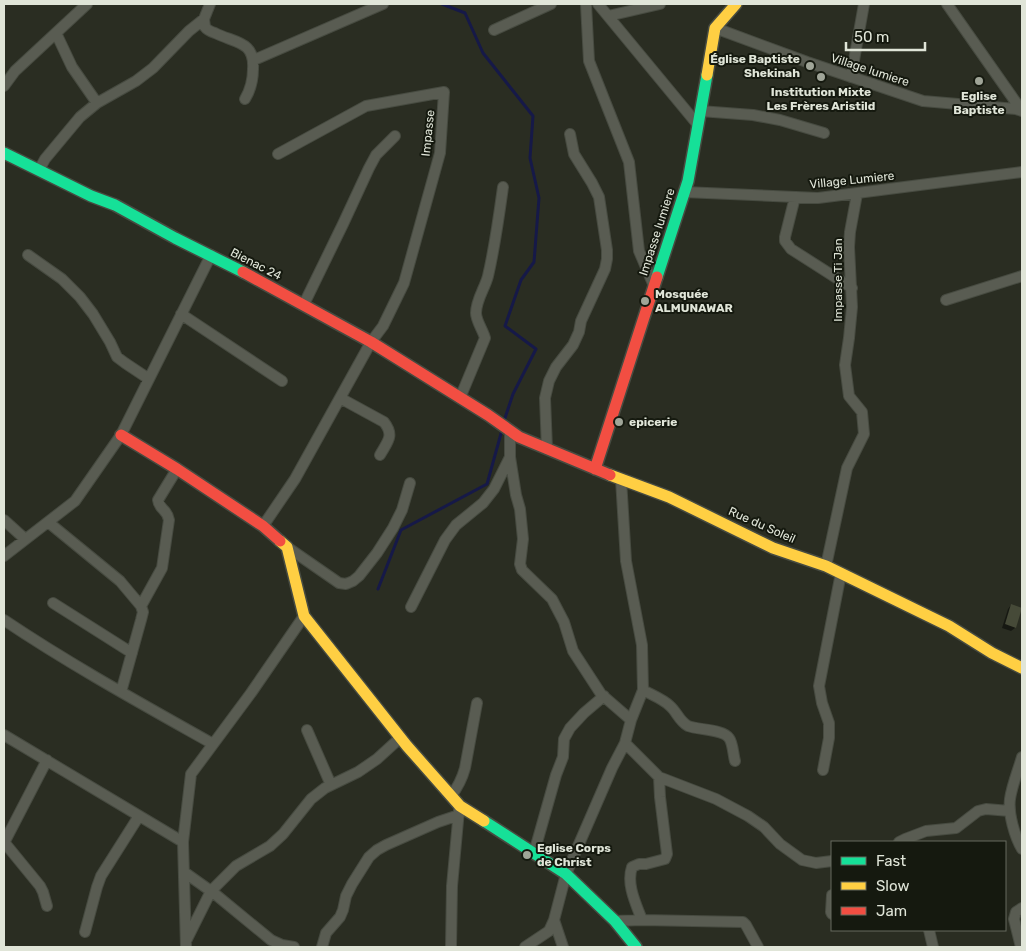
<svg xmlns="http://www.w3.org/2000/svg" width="1026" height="951" font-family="Rubik,sans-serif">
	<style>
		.shadow { fill: #0007 }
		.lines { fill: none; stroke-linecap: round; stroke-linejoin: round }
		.stream { stroke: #161948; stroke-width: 3 }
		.building { fill: #464a38 }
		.street-casing { stroke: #474b41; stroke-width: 12 }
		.fast-casing { stroke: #474b41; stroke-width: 14 }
		.slow-casing { stroke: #474b41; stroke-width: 14 }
		.jam-casing { stroke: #474b41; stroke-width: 14 }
		.street { stroke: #595c52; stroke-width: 10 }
		.fast { stroke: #16e098; stroke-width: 11 }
		.slow { stroke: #ffcf43; stroke-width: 11 }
		.jam { stroke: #f24e42; stroke-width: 11 }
		.poi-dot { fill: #a0a598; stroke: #15190f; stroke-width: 2 }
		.labels { text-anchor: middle; stroke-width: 4; stroke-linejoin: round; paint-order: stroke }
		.poi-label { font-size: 12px; font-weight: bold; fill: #e0e5d8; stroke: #15190f; text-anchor: start }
		.street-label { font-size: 12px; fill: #e0e5d8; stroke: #15190f }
	</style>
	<rect width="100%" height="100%" fill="#2a2d22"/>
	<!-- shadow -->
	<path class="shadow" d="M1011 605 1021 609 1015 628 1011 631 1002 628 1008 609Z"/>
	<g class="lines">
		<!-- stream -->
		<path class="stream" d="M442 4 465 13 483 53 533 116 530 158 539 198 534 262 521 280 505 326 536 349 513 394 504 421
			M378 589 401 530 487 484 502 430"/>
	</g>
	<!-- building -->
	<path class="building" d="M1011 604 1022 608 1016 628 1005 624Z"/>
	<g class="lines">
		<defs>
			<path id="street" d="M586 4 589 61 629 162 639 251 654 286
				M598 4 698 125
				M947 4 1022 111
				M608 16 660 4
				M204 19C204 20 205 26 205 27 207 30 212 32 215 33 235 43 255 41 253 69 253 81 251 89 245 99
				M715 28 807 62 923 101 1016 109 1022 111
				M494 30 551 4
				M56 33 72 67 97 103
				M254 60 383 4
				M851 77 864 4
				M4 86 15 71 87 4
				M700 111 753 115 780 120 824 133
				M39 170 45 159 80 117 97 103 136 81 153 68 189 31 204 19 210 4
				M684 192 818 198 1022 172
				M795 197 785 237V241L791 249 852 288
				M28 255 62 279 80 297 93 314 110 342 117 357 125 363 149 379
				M946 300 1022 276
				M304 304 343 224 369 168 376 155 395 136
				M181 314 282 381
				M340 398 384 422C395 436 387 442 380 455
				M460 398 485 338C483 330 476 321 476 313 476 300 485 288 488 276 495 246 499 216 503 187
				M510 431V457L516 495 520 509 523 539 520 564 522 570 552 599 564 622 573 651 601 694 631 720
				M547 449 545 398 549 381 556 367 573 345 579 332 581 321 605 269 607 259V250L599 197 592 183 574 154 570 134
				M4 520 25 539
				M48 522 120 581 141 606 143 612 141 620 121 692
				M263 526 295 479 371 342 383 326 404 283 440 153 444 92 366 106 278 154
				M287 547 339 583 346 584 353 581 359 576 377 553 393 528 402 510 410 483
				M4 556 75 501 121 435 211 255
				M826 566 847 468 864 434 862 412 849 396 845 365 849 338 852 307 849 247 850 232 857 194
				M53 603 132 653
				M141 606 162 568 169 520C167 508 159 510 158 500L177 469
				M411 607 445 540 456 525 483 503 494 489 510 457
				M4 620C71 665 142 704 213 744
				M643 690C652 695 663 699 670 706 677 712 679 721 688 726 698 730 723 729 729 738 733 743 733 754 735 761
				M307 730 331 785
				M4 735 183 842
				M625 743 659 777 716 799 748 816 764 827 780 844 802 860 816 863 832 861
				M1022 757C1018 771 1012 785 1010 799 1008 814 1015 837 1022 849
				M823 770 829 738V723L822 703 819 686 841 573
				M451 796C458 787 462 779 465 768L477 703
				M4 842 40 886 43 892 47 906
				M899 842 905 839 926 831 956 828 978 811 986 809 1010 811
				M4 843 47 760
				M534 853 556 775 563 757 564 739 570 728 584 713 604 696
				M184 872 215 894 271 940 282 945 294 947
				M832 895 831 912 832 914
				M554 920 563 947
				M642 920C636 904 626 884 632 867L639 864H646L665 859 667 854 660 797 659 777
				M615 921 642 920 743 922 746 925 758 947
				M929 930 933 947
				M85 932 97 887 101 876 139 816
				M187 939 211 891 236 866 270 846 283 834 311 799 325 788 358 772 377 759 400 738
				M186 947 183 842 191 774 251 693 304 616
				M322 947 326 933 340 917 343 910 346 896 352 884 369 857 377 850 386 845 438 822 459 815
				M451 947 452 886 459 810
				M525 947 549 931 554 920 566 874 612 768 625 743 631 720 643 690 642 645 626 561 621 479
				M1021 947 1014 919 1016 912 1022 908"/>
			<path id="fast" d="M4 153 91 196 115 205 175 238 243 272
				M657 277 688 181 707 75
				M484 821 566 874 615 921 636 947"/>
			<path id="slow" d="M707 75 715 28 736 4
				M610 475 669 497 773 548 826 566 949 626 992 653 1022 668
				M280 541 287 547 304 616 407 746 460 806 484 821"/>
			<path id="jam" d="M243 272 371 342 488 415 519 437 610 475
				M121 435 177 469 263 526 280 541
				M595 469 657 277"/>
		</defs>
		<!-- street casing -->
		<use href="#street" class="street-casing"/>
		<!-- fast casing -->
		<use href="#fast" class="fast-casing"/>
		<!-- slow casing -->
		<use href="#slow" class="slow-casing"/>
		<!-- jam casing -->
		<use href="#jam" class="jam-casing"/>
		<!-- street -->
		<use href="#street" class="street"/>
		<!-- fast -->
		<use href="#fast" class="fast"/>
		<!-- slow -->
		<use href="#slow" class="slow"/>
		<!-- jam -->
		<use href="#jam" class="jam"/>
	</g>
	<!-- markers -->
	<g class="poi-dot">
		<circle cx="810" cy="66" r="5"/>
		<circle cx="821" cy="77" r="5"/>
		<circle cx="979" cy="81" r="5"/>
		<circle cx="645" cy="301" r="5"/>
		<circle cx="619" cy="422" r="5"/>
		<circle cx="527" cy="855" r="5"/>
	</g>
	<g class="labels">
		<!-- poi labels -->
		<g class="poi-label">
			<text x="800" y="63" text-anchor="end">Église Baptiste<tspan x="800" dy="14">Shekinah</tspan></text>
			<text x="821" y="96" text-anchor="middle">Institution Mixte<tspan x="821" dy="14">Les Frères Aristild</tspan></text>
			<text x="979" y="100" text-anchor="middle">Eglise<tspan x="979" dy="14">Baptiste</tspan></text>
			<text x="655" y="298">Mosquée<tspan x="655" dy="14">ALMUNAWAR</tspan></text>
			<text x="629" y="426">epicerie</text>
			<text x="537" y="852">Eglise Corps<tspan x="537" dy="14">de Christ</tspan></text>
		</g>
		<!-- street labels -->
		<g class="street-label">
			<text transform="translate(870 70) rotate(18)" y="4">Village lumiere</text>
			<text transform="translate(428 133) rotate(-84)" y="4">Impasse</text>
			<text transform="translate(852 180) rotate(-6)" y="4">Village Lumiere</text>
			<text transform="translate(657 232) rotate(-72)" y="4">Impasse lumiere</text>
			<text transform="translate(256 264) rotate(27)" y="4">Bienac 24</text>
			<text transform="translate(838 280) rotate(-90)" y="4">Impasse Ti Jan</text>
			<text transform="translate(762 525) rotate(24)" y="4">Rue du Soleil</text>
		</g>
	</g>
	<!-- border -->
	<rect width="1026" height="951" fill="none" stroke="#e0e5d8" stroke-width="10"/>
	<!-- legend -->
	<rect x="831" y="841" width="175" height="90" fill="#15190f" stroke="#666b5f"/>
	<rect x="841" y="857" width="25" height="8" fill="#16e098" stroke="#666b5f"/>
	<text x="876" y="866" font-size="15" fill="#e0e5d8">Fast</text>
	<rect x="841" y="882" width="25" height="8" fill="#ffcf43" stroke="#666b5f"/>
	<text x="876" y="891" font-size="15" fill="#e0e5d8">Slow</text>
	<rect x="841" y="907" width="25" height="8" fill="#f24e42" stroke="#666b5f"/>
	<text x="876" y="916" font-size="15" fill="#e0e5d8">Jam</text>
	<!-- scale -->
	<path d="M846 42v8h79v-8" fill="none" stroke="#e0e5d8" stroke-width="2.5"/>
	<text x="854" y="42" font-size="15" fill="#e0e5d8" stroke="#15190f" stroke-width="4" paint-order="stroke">50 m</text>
</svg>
